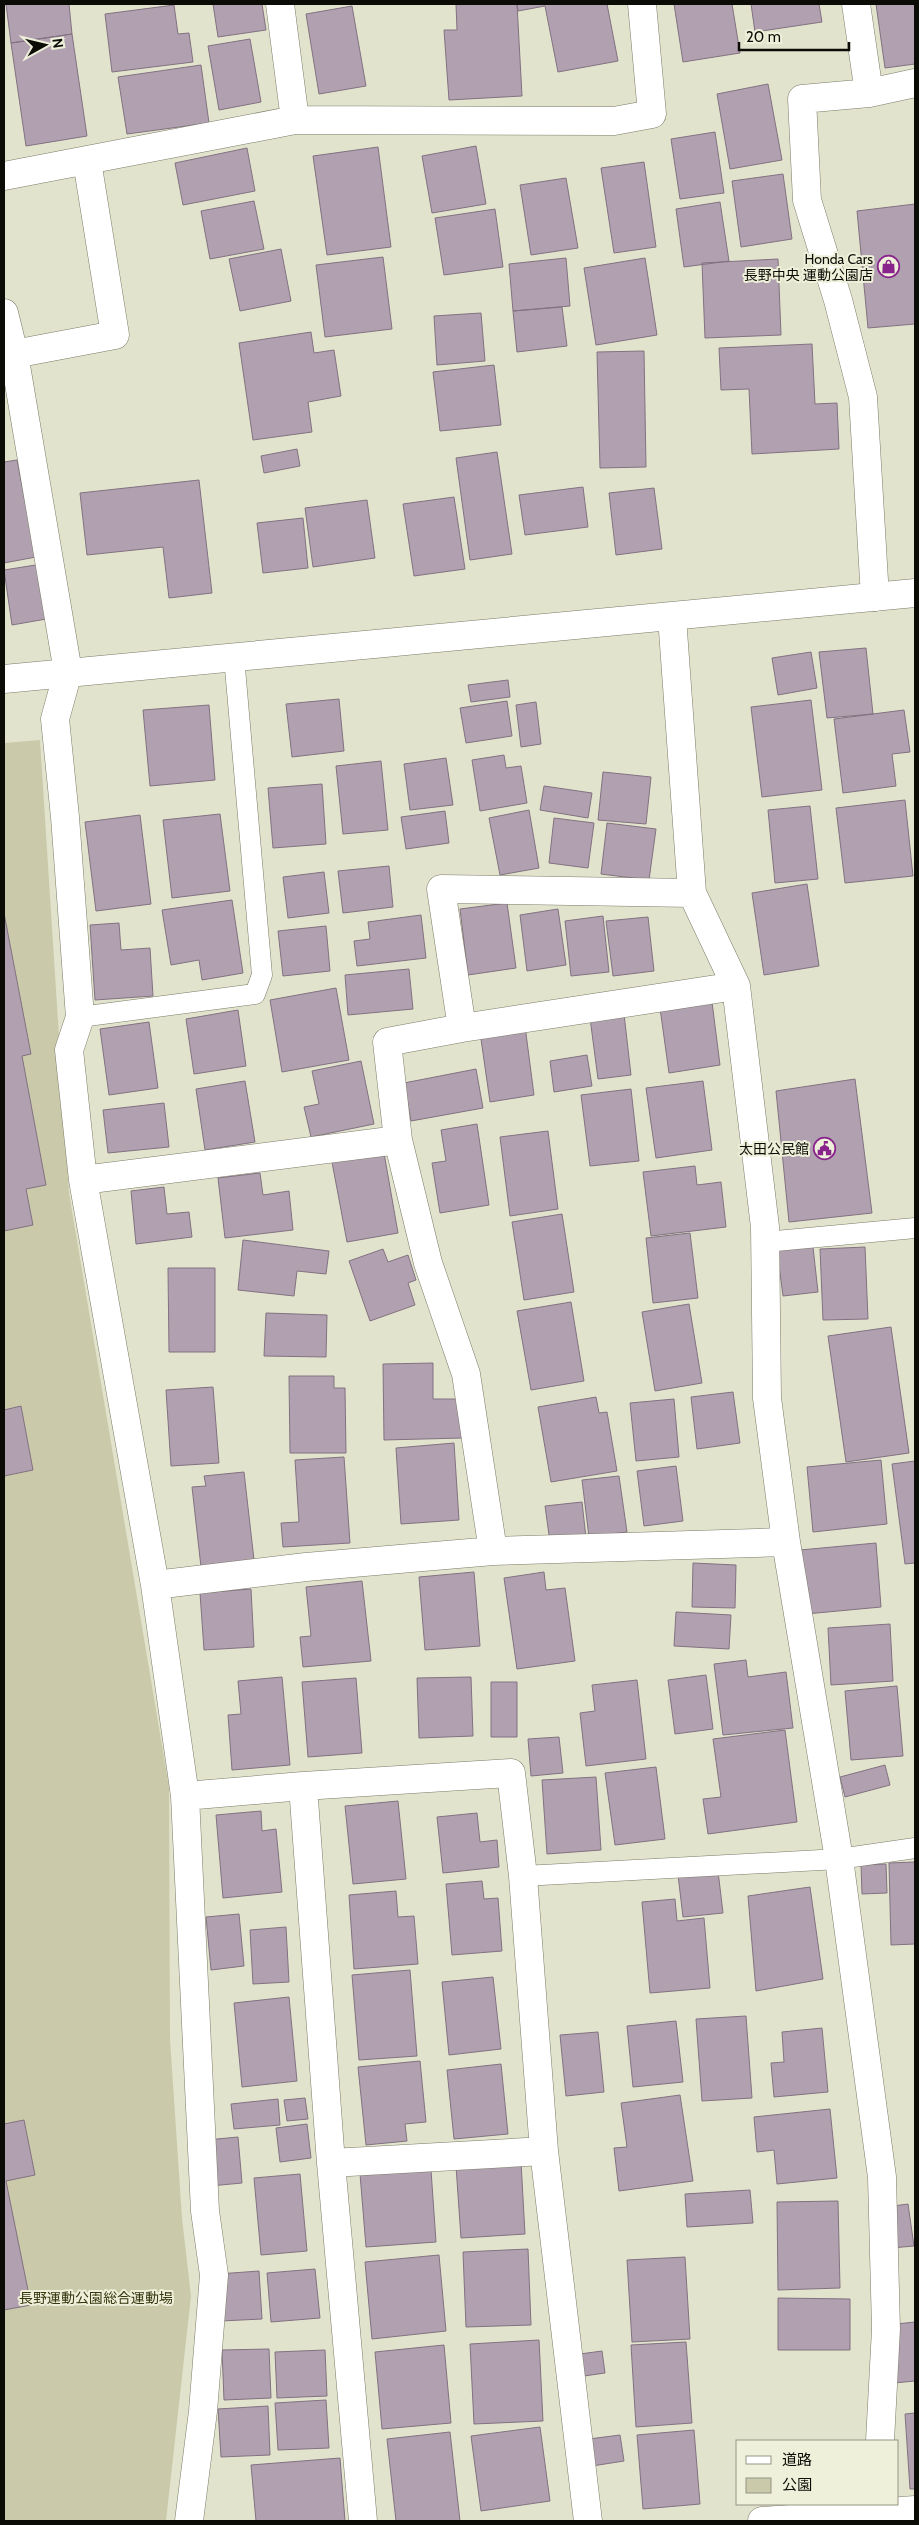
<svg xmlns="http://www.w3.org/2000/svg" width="919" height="2525" font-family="Cabin,'Noto Sans JP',sans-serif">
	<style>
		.green { fill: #cacaaa }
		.building { fill: #b0a0b0; stroke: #827281 }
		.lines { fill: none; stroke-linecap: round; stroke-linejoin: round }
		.service-casing { stroke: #7b7b68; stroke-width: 21 }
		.minor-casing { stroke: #7b7b68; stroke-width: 29 }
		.tertiary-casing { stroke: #7b7b68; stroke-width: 29 }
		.service { stroke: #fff; stroke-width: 20 }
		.minor { stroke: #fff; stroke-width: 28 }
		.tertiary { stroke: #fff; stroke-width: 28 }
		.labels { text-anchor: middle; stroke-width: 4; stroke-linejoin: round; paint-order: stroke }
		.poi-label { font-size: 14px; fill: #0c0c06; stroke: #eff0da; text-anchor: end }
		.park-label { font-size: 14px; fill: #363610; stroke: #eff0da }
	</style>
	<rect width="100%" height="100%" fill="#e2e3cd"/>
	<!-- green -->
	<path class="green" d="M40 740 69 1193 169 1787 170 2039 182 2218 191 2296 166 2521H4V743Z"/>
	<!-- building -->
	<path class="building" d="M6 4H69L72 34 11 43Z
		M213 4H262L266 30 218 37Z
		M456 4H517L522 96 449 100 444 30H457Z
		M517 4H607L618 61 558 72 545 6 518 11Z
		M674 4H732L740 53 683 62Z
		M751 4H819L822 22 755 32Z
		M876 4H915V64L885 68Z
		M174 5 178 34 189 33 193 62 112 72 105 14Z
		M352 6 366 86 319 94 306 14Z
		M72 34 87 136 26 146 11 43Z
		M250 39 261 102 219 110 208 46Z
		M201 65 209 123 127 134 118 77Z
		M768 84 782 160 730 169 717 94Z
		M715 132 724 193 680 199 671 139Z
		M476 146 486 204 432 213 422 156Z
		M378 147 391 247 327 255 313 156Z
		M247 148 255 191 183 205 175 163Z
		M644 162 656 247 614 253 601 168Z
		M783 174 792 239 741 247 732 181Z
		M566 178 578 248 531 255 520 185Z
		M254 201 264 249 210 259 201 211Z
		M720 202 729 261 684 267 676 209Z
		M915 204V324L868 328 857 211Z
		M495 209 503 267 444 275 435 218Z
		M281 249 291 301 240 311 229 259Z
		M383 257 392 329 325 337 316 265Z
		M566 258 570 306 513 311 509 264Z
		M645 258 657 335 596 345 584 268Z
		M778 259 781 335 705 338 702 263Z
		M562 307 567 346 517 352 513 311Z
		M481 313 485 361 437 365 434 316Z
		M311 332 314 353 334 350 341 396 308 402 312 432 253 440 239 343Z
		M812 344 815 404 837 403 839 449 752 454 749 389 721 390 719 348Z
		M644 351 646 467 600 468 597 352Z
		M494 365 501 425 440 431 433 372Z
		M297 449 300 466 264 473 261 456Z
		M497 452 512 554 470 560 456 458Z
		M17 460 36 557 4 563V462Z
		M199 480 212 593 169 598 163 547 87 555 80 493Z
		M583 487 588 527 525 535 519 495Z
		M654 488 662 549 616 555 609 493Z
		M454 497 465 569 414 576 403 504Z
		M367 500 375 558 313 567 305 508Z
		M303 518 308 568 263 573 257 523Z
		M42 564 52 618 12 625 4 570Z
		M866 648 873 714 827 718 819 652Z
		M811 652 817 688 778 695 772 658Z
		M508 680 510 697 471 702 468 685Z
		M339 699 344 751 292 757 286 704Z
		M811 700 822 790 762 797 751 707Z
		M507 701 512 736 466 743 460 708Z
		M536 702 541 744 521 747 516 705Z
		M209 705 215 780 150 786 143 710Z
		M904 710 910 752 892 754 896 786 843 793 834 719Z
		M504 755 506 768 521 766 527 803 480 811 472 760Z
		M446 758 453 805 410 810 404 764Z
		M381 761 388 830 343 834 336 766Z
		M603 772 651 777 646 824 598 820Z
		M322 784 326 844 273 848 268 788Z
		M544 786 592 793 588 818 540 810Z
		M905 800 913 876 845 883 836 808Z
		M810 806 818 879 775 883 768 810Z
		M529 810 539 868 500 875 489 818Z
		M445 811 449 843 406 849 401 817Z
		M220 814 230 891 172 898 163 820Z
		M140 815 151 904 96 911 85 822Z
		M554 818 594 823 588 868 549 863Z
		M607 823 656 829 649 880 601 874Z
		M389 866 393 907 343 913 338 871Z
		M324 872 329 913 288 918 283 877Z
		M807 884 819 966 764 975 752 893Z
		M232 900 243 973 202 980 199 960 171 965 162 910Z
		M507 903 516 968 468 975 460 909Z
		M558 909 566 965 527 971 520 915Z
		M4 913 31 1054 22 1056 46 1185 26 1189 33 1225 4 1231Z
		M421 915 426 958 357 966 354 941 370 939 368 922Z
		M603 916 609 972 571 976 565 921Z
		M648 917 654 971 613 976 606 921Z
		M119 923 121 950 150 948 153 996 95 1000 90 925Z
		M326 926 330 971 283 976 278 931Z
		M409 969 413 1009 348 1015 345 975Z
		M336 988 349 1060 282 1072 270 1000Z
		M712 1002 720 1065 669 1073 660 1008Z
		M238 1010 246 1066 194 1074 186 1019Z
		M624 1014 631 1075 598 1079 590 1018Z
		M149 1022 158 1088 109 1095 100 1029Z
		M525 1026 534 1095 490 1102 480 1032Z
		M587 1055 592 1086 554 1092 550 1061Z
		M361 1061 374 1124 311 1137 304 1107 319 1104 312 1071Z
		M476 1069 483 1108 411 1121 404 1083Z
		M855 1079 872 1213 789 1222 776 1091Z
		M245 1081 255 1142 205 1150 196 1089Z
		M703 1081 712 1150 656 1158 646 1088Z
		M631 1089 639 1161 590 1166 581 1095Z
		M164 1103 169 1147 108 1153 103 1110Z
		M477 1124 489 1205 440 1213 432 1163 446 1161 441 1130Z
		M548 1131 558 1209 510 1216 500 1137Z
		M384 1153 398 1233 347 1242 332 1162Z
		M695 1166 697 1185 721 1182 726 1227 651 1236 643 1172Z
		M260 1173 263 1195 289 1191 293 1230 225 1238 218 1178Z
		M164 1187 167 1214 189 1212 192 1237 136 1244 131 1191Z
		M562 1214 574 1292 524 1300 512 1222Z
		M690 1233 698 1298 653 1303 646 1238Z
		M243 1240 329 1251 326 1274 297 1271 294 1296 238 1290Z
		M813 1247 818 1292 783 1296 777 1250Z
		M865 1247 868 1319 823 1320 820 1249Z
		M383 1249 388 1262 408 1255 416 1280 408 1283 415 1305 370 1321 349 1261Z
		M168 1268H215V1352H169Z
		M571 1302 584 1381 531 1390 517 1311Z
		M689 1304 702 1383 655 1391 642 1312Z
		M266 1313 327 1315 326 1357 264 1356Z
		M891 1327 909 1453 846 1462 828 1336Z
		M433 1363V1399H461L462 1438 384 1440 383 1364Z
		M289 1376H334V1388H345L346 1453H290Z
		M213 1387 219 1463 171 1466 166 1390Z
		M733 1392 740 1443 697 1449 691 1397Z
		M596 1397 599 1413 607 1412 617 1471 551 1482 538 1407Z
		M674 1399 679 1457 636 1461 630 1403Z
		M21 1406 33 1470 4 1476V1410Z
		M454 1443 459 1520 401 1524 396 1448Z
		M344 1457 350 1543 283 1547 281 1523 299 1522 295 1460Z
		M881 1460 887 1524 813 1532 807 1467Z
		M915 1461V1563L905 1564 892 1464Z
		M676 1466 683 1521 644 1526 637 1471Z
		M244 1472 254 1560 201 1567 192 1487 206 1486 204 1476Z
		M619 1476 627 1532 589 1537 582 1480Z
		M582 1502 586 1538 550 1542 545 1506Z
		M876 1543 881 1607 806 1614 800 1550Z
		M693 1563 736 1565 735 1608 692 1607Z
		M474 1572 480 1646 425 1650 419 1577Z
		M544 1572 546 1590 565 1588 575 1661 517 1669 504 1578Z
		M362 1581 371 1661 303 1667 300 1637 311 1636 306 1587Z
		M251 1589 254 1647 204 1650 200 1593Z
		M676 1612 731 1615 729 1649 674 1646Z
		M890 1624 893 1681 831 1685 828 1628Z
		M746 1660 748 1677 786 1672 793 1728 723 1735 714 1664Z
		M706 1675 713 1729 675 1734 668 1680Z
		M282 1677 290 1765 232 1770 228 1715 241 1714 238 1681Z
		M471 1677 473 1736 419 1738 417 1678Z
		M356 1678 362 1753 308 1757 302 1682Z
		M637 1680 646 1759 586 1766 580 1713 595 1711 592 1685Z
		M491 1682H517V1737H491Z
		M897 1686 903 1756 851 1760 845 1691Z
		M785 1730 797 1822 708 1834 703 1799 721 1797 713 1739Z
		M559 1737 563 1773 531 1776 528 1739Z
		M885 1765 890 1785 845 1797 840 1777Z
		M656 1767 665 1839 615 1845 605 1773Z
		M596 1777 601 1850 547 1854 542 1780Z
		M398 1801 406 1879 353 1884 345 1806Z
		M261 1811 262 1831 276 1829 282 1892 223 1898 216 1815Z
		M477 1813 480 1842 497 1840 499 1867 443 1873 437 1817Z
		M915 1862V1944L891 1945 889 1863Z
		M886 1864 887 1893 862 1894 861 1865Z
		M718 1871 723 1913 683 1917 678 1875Z
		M482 1881 484 1899 498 1898 502 1951 452 1955 446 1884Z
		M810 1887 823 1979 756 1991 748 1896Z
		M396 1891 398 1917 414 1916 418 1964 354 1969 349 1895Z
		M675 1899 677 1921 704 1918 710 1988 650 1993 642 1902Z
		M239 1914 244 1966 211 1970 206 1917Z
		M286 1927 289 1982 253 1984 250 1930Z
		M410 1970 417 2056 359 2060 352 1975Z
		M493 1977 501 2049 449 2055 442 1982Z
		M289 1997 297 2081 242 2087 234 2003Z
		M746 2016 752 2098 702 2101 696 2019Z
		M676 2021 683 2082 633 2087 627 2026Z
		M822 2028 828 2092 774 2097 771 2063 784 2062 782 2032Z
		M598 2032 604 2092 566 2096 560 2035Z
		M420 2061 426 2122 405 2124 407 2141 366 2145 358 2067Z
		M501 2064 508 2134 454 2139 447 2070Z
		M680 2095 693 2181 619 2191 614 2148 627 2147 621 2103Z
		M305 2098 308 2119 287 2121 284 2100Z
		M278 2099 280 2125 234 2129 231 2104Z
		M830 2109 837 2178 777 2184 774 2150 757 2152 754 2117Z
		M24 2120 35 2175 6 2181 31 2305 4 2310V2124Z
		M307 2124 311 2158 280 2162 276 2128Z
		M238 2137 242 2183 210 2186 206 2140Z
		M521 2162 525 2234 461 2238 456 2166Z
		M431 2170 436 2242 366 2247 360 2174Z
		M300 2174 307 2251 261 2255 254 2178Z
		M750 2190 753 2223 687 2227 685 2194Z
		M838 2201 840 2288 778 2290 777 2202Z
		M908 2204 914 2246 891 2248 886 2207Z
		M528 2249 531 2325 466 2327 463 2252Z
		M439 2255 446 2331 372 2339 365 2262Z
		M685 2257 690 2339 632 2342 627 2260Z
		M315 2269 320 2318 271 2322 267 2273Z
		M259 2271 262 2319 221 2321 218 2274Z
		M778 2298 850 2299V2350H778Z
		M915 2322V2381L894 2383 887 2325Z
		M539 2340 543 2421 474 2424 470 2344Z
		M686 2342 692 2423 636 2427 631 2345Z
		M444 2345 451 2423 382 2429 375 2352Z
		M269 2349 271 2398 224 2400 222 2350Z
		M325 2350 327 2396 277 2398 275 2352Z
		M602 2351 605 2373 584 2376 580 2354Z
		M326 2400 329 2448 278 2450 275 2403Z
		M268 2406 270 2455 221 2457 218 2409Z
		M915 2413V2489H910L905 2414Z
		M540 2427 550 2501 481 2511 471 2436Z
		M694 2430 700 2504 643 2509 637 2435Z
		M450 2432 460 2521H396L387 2439Z
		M620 2435 624 2461 592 2466 589 2439Z
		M340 2458 345 2521H256L251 2465Z"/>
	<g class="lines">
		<defs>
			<path id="service" d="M80 1017 255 994 262 975 234 657
				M765 1242 915 1228
				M523 1876 839 1859 915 1848"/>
			<path id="minor" d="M856 4 869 93
				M295 120 614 121 652 114 642 4
				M4 176 295 120 280 4
				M4 313 14 354 68 672 55 719 65 817 80 1017 69 1050 83 1180 155 1585 306 1567 493 1551 786 1542
				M14 354 115 335 87 161
				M875 597 863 397 838 300 807 200 802 99 869 93 915 83
				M672 617 692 893 736 986 765 1227 767 1398 786 1542 839 1859 882 2177 886 2329 880 2441
				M462 1028 441 889 692 893
				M398 1140 387 1042 462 1028 736 986
				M83 1180 398 1140 428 1263 466 1374 493 1551
				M155 1585 185 1796 205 2211 214 2275 203 2411 189 2521
				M303 1786 331 2163 363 2521
				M185 1796 303 1786 511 1773 523 1876 544 2151 588 2521
				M331 2163 544 2151
				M762 2521 915 2510"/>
			<path id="tertiary" d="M4 679 915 593"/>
		</defs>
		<!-- service casing -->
		<use href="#service" class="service-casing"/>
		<!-- minor casing -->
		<use href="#minor" class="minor-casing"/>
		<!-- tertiary casing -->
		<use href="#tertiary" class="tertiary-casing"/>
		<!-- service -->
		<use href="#service" class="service"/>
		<!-- minor -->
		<use href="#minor" class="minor"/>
		<!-- tertiary -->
		<use href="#tertiary" class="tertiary"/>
	</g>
	<!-- icons -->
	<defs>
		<symbol id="shop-ring" viewBox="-11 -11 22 22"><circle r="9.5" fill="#eff0da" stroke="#89248c" stroke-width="1.5"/><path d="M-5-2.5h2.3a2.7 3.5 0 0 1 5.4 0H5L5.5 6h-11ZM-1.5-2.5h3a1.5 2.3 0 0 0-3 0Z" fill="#89248c"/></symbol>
		<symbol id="civic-ring" viewBox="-11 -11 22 22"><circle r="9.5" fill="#eff0da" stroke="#89248c" stroke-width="1.5"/><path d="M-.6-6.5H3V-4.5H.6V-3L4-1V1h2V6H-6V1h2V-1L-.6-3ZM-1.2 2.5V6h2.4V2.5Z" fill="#89248c"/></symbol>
	</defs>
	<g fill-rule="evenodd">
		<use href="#shop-ring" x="876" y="254" width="25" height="25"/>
		<use href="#civic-ring" x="812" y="1136" width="25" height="25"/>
	</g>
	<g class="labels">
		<!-- poi labels -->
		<g class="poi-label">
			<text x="873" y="264">Honda Cars<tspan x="873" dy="16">長野中央 運動公園店</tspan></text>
			<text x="809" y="1154">太田公民館</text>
		</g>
		<!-- park labels -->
		<g class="park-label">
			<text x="96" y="2303">長野運動公園総合運動場</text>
		</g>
	</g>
	<!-- border -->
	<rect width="919" height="2525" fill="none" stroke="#0c0c06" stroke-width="10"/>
	<!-- legend -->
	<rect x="736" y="2440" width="162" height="65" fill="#eff0da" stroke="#949585"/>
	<rect x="746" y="2456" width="25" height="8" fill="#ffffff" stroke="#949585"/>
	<text x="782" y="2465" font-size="15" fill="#0c0c06">道路</text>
	<rect x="746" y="2478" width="25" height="15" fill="#cacaaa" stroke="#949585"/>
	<text x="782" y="2490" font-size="15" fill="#0c0c06">公園</text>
	<!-- north arrow -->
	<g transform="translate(45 45) rotate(82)" stroke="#eff0da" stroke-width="4" paint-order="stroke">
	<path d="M0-4L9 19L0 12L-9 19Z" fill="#0c0c06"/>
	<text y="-8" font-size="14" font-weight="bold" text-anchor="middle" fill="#0c0c06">N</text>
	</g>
	<!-- scale -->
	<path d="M739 42v8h110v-8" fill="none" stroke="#0c0c06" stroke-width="2.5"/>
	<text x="746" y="42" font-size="15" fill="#0c0c06" stroke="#eff0da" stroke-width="4" paint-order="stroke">20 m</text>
</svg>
